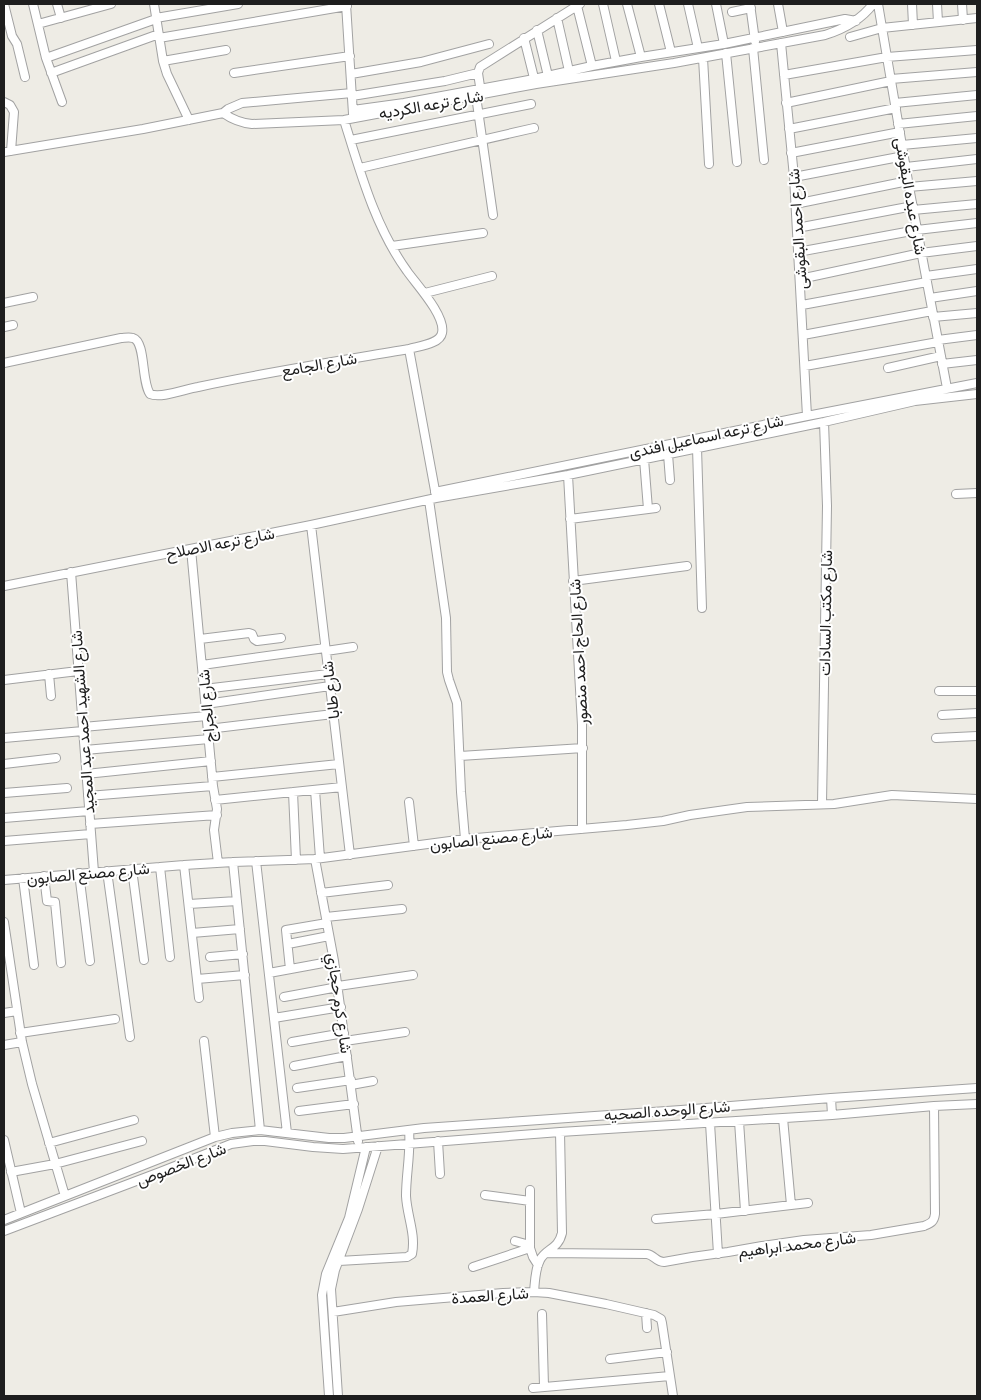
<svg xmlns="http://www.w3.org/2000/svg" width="981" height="1400" font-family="'Sofia Sans Condensed',Vazirmatn,sans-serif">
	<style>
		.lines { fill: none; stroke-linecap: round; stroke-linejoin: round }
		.street-casing { stroke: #a2a2a2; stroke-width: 10 }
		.street { stroke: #fff; stroke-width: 8 }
		.labels { text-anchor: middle; stroke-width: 4; stroke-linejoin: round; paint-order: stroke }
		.street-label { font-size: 16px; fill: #1e1e1e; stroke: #fff }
	</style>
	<rect width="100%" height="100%" fill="#eeece5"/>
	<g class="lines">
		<defs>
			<path id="street" d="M4 4 12 36 17 44 25 77
				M33 4 46 58 62 102
				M57 4 61 18
				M154 4 163 61 167 74 189 120
				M346 4 353 114
				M603 4 616 61
				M627 4 641 57
				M659 4 671 52
				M688 4 698 48
				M716 4 724 44
				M750 4 755 41
				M778 4 783 32
				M878 4 909 187 947 388
				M912 4 913 25
				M937 4 938 22
				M962 4 963 20
				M577 6 592 66
				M732 12 751 8
				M156 18 238 4
				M557 18 569 71
				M38 24 111 4
				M537 30 548 76
				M850 37 882 28 977 18
				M159 38 347 6
				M524 38 535 82
				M781 43 794 177 807 416
				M753 48 764 160
				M726 53 737 162
				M46 58 156 19
				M703 58 709 164
				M163 61 226 50
				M51 73 159 34
				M234 73 350 56
				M351 74 421 62 489 44
				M784 75 887 57 977 50
				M891 79 977 72
				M481 93 478 73 480 67 580 4
				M352 96 445 81 478 73
				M476 96 493 215
				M4 102 10 105 14 112 11 151
				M786 103 891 81
				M895 103 977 95
				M353 110 404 103 534 79 592 66 641 57 724 44 845 19 856 21
				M223 113 228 109 242 103 352 93
				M898 124 977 116
				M789 129 896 108
				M351 140 531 104
				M902 145 977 138
				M4 152 143 129 223 113C233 120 241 123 252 124L344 120 536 84 674 63 825 35C844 29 861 20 873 4
				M791 153 900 132
				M906 167 977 159
				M360 168 534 128
				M794 177 904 156
				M909 187 977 181
				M795 204 908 181
				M913 210 977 204
				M797 228 913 206
				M392 246 483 233
				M798 252 917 230 977 223
				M926 276 977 269
				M800 279 921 253 977 246
				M425 293 492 276
				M930 298 977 291
				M4 303 33 297
				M802 305 927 282
				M933 317 977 313
				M4 327 13 325
				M803 335 932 311
				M938 340 977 335
				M409 349 436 496
				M4 363 121 338C124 338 129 337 133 338 146 342 141 381 150 394 161 399 185 389 198 387 268 372 339 361 409 349 419 346 440 344 442 333 446 316 416 284 407 271 375 227 360 171 344 120
				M942 364 977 360
				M805 366 938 342
				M888 368 941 356
				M697 448 702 608
				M668 454 670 480
				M644 459 648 509
				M568 475 582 725V829
				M435 492 807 416 977 383
				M956 494 977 493
				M429 500 446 618 447 672 449 680 457 703 461 792 465 839
				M570 519 656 508
				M311 525 350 855
				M191 549 213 786 217 809 214 830 218 863
				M71 572 94 872
				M573 581 687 566
				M4 586 311 525 436 498 568 475 824 422 915 401 977 394
				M200 639 249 633 252 634 254 639 257 641 281 638
				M326 651 353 647
				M202 665 325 648
				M49 674 51 696
				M4 680 78 671
				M204 689 328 674
				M939 691H977
				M206 704 330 686
				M942 715 977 713
				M83 727 207 716
				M208 729 333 714
				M4 738 83 731
				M936 738 977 736
				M85 750 209 739
				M460 756 583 748
				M4 764 56 758
				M86 774 211 761
				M212 777 339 764
				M315 790 320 858
				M293 792 296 860
				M4 793 67 788
				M88 796 213 786
				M215 800 342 787
				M409 802 414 846
				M822 804 827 506 824 422
				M4 818 89 811
				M90 824 217 815
				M4 841 91 834
				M315 859 334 961 358 1141
				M256 861 287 1133
				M233 862 260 1130
				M184 865 199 998
				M160 867 170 957
				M132 869 144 960
				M107 871 130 1037
				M79 873 90 961
				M44 876 47 901 55 902 61 963
				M23 878 34 965
				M4 880 184 865 233 862 315 859 465 839 627 825 663 821 690 815 747 807 834 804 892 795 977 799
				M321 893 388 885
				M189 904 237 901
				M326 917 402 909
				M4 922 22 1042 32 1084 65 1196
				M192 933 240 929
				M288 944 329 936
				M210 957 243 954
				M290 969 286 930 327 923
				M269 973 334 961
				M197 979 245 975
				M338 986 413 975
				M284 997 338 987
				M4 1013 17 1011
				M274 1018 341 1007
				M20 1033 115 1019
				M204 1041 215 1137
				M345 1041 405 1032
				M292 1042 344 1033
				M4 1045 22 1042
				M294 1066 347 1056
				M351 1085 373 1081
				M297 1088 351 1080
				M831 1098 832 1115
				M299 1111 354 1104
				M783 1118 791 1205
				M739 1121 745 1211
				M710 1123 718 1254
				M4 1140 21 1213
				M438 1141 440 1174
				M49 1143 134 1120
				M11 1172 55 1164 142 1141
				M530 1190V1248L533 1257 538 1265
				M485 1195 530 1201
				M656 1219 716 1214 808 1203
				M4 1220 215 1137 232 1133 260 1130 329 1138H344L424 1128 681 1110 831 1098 977 1088
				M4 1231 160 1172 231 1144 253 1141H265L313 1147 343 1149 560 1132 832 1115 934 1106 977 1104
				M515 1241 530 1245
				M547 1253 647 1254C654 1255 656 1262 664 1262L692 1257 728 1252 762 1246 804 1240 871 1235 924 1226C931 1223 934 1222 935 1214L934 1106
				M339 1261 407 1257 412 1254C416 1234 407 1216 406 1196 406 1174 411 1152 409 1130
				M473 1267 530 1248
				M534 1292C535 1282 535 1269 540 1260 546 1248 558 1250 562 1233L560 1132
				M333 1312 396 1302 503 1293 534 1292 549 1293 606 1304 654 1315 661 1319 662 1323 673 1396
				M646 1313 647 1328
				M542 1314 544 1386
				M610 1359 667 1352
				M533 1388 670 1376
				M329 1396 322 1295 326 1274 349 1218 366 1147
				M338 1396 331 1289 335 1270 358 1209 378 1146"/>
		</defs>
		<!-- street casing -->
		<use href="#street" class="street-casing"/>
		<!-- street -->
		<use href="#street" class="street"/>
	</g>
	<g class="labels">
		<!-- street labels -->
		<g class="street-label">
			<text transform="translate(431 104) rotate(-10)" y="6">شارع ترعه الكرديه</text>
			<text transform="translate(911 196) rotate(80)" y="6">شارع عبده البقوشى</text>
			<text transform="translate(797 229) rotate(-94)" y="6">شارع احمد البقوشى</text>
			<text transform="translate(319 364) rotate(-10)" y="6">شارع الجامع</text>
			<text transform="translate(706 436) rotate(-12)" y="6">شارع ترعه اسماعيل افندى</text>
			<text transform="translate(220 543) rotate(-11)" y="6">شارع ترعه الاصلاح</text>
			<text transform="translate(825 613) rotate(-89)" y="6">شارع مكتب السادات</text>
			<text transform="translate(578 652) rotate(-93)" y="6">شارع الحاج احمد منصور</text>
			<text transform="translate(330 690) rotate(-97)" y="6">شارع طابا</text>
			<text transform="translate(206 706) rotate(-95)" y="6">شارع الجراج</text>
			<text transform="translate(82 722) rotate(-94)" y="6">شارع الشهيد احمد عبد المجيد</text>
			<text transform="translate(491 838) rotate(-6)" y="6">شارع مصنع الصابون</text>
			<text transform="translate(88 873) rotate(-5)" y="6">شارع مصنع الصابون</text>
			<text transform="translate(340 1003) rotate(82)" y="6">شارع كرم حجازي</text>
			<text transform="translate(667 1110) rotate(-4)" y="6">شارع الوحده الصحيه</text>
			<text transform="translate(181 1164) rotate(-21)" y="6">شارع الخصوص</text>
			<text transform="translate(797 1244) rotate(-7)" y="6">شارع محمد ابراهيم</text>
			<text transform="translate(490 1295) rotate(-4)" y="6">شارع العمدة</text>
		</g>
	</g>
	<!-- border -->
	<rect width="981" height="1400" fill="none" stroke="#1e1e1e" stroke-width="10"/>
</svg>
